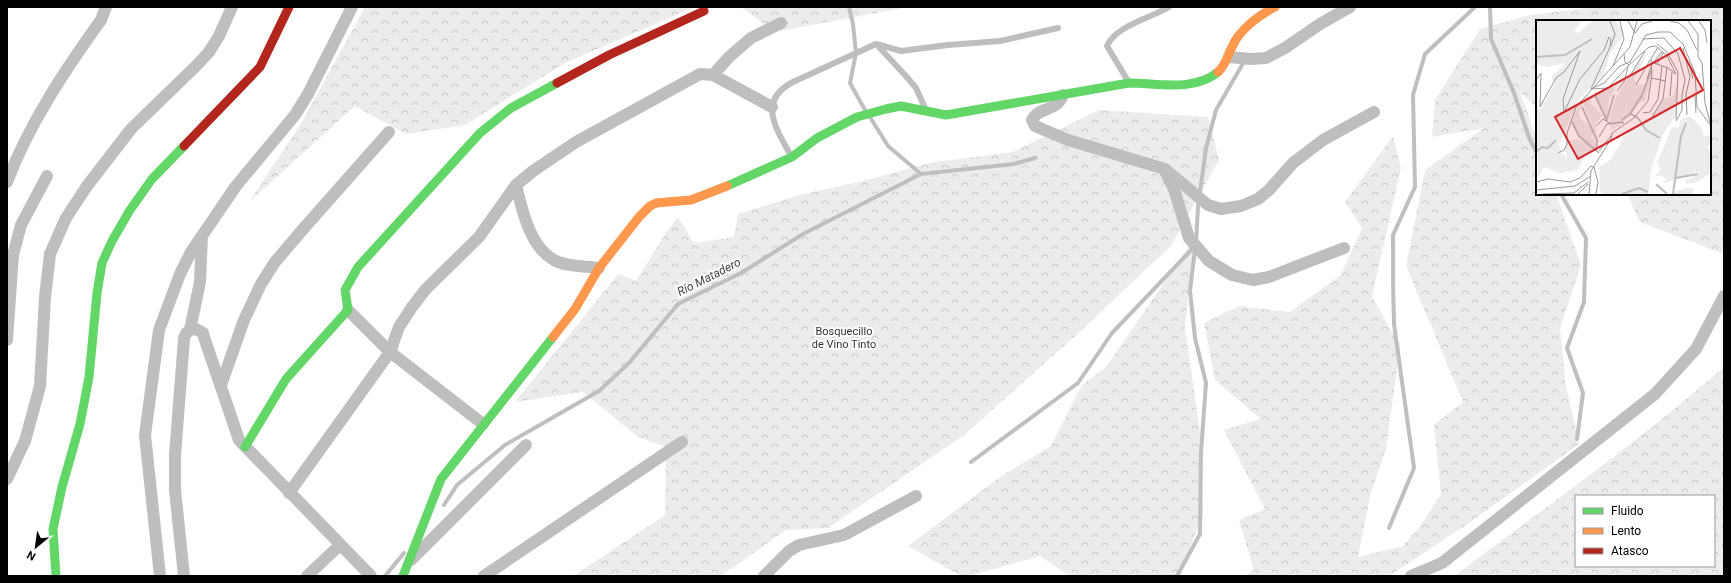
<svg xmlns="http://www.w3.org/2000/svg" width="1731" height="583" font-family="Roboto,sans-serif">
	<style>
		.forest { fill: url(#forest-crowns); fill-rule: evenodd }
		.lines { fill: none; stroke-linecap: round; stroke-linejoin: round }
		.stream { stroke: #bfbfbf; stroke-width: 4 }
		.lane { stroke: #bebebe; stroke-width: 6 }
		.street { stroke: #bebebe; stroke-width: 12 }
		.fast { stroke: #63d668; stroke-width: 9 }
		.slow { stroke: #ff974d; stroke-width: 9 }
		.jam { stroke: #b3261e; stroke-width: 9 }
		.labels { text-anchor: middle; stroke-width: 4; stroke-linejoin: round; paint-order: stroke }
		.park-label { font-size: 11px; fill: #333; stroke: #fff }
		.water-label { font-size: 12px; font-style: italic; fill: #444; stroke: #fff }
		.inset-river { fill: none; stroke: #bfbfbf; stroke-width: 2 }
		.inset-road { fill: none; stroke: #999; stroke-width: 1 }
		.view { fill: #d62828; fill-opacity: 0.15; stroke: #d62828; stroke-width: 2 }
		.inset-edge { fill: none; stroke: #000; stroke-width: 2 }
	</style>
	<defs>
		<pattern id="forest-crowns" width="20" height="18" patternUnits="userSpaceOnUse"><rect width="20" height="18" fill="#ececec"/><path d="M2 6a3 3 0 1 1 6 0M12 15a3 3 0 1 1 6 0" fill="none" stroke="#c9c9c9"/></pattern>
	</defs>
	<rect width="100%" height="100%" fill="#fff"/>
	<!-- forest -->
	<path class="forest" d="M365 7H695L565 63 465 125 406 134 355 106 249 202 302 122Z
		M741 7H908L775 32Z
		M1595 7H1724V254L1640 222 1627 194H1710V21H1537V108L1520 92 1537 139V194H1556L1581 265 1560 329 1566 386 1579 444 1466 525 1389 576H1245L1254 570 1239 520 1265 509 1224 430 1261 419 1215 380 1204 323 1239 306 1290 312 1341 275 1362 228 1345 202 1393 136 1401 168 1372 296 1400 347 1386 449 1371 492 1358 557 1403 546 1421 525 1441 494 1434 425 1463 402 1406 266 1425 170 1484 128 1432 137 1435 100 1480 29 1531 15Z
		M1099 110 1208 117 1219 160 1171 246 1075 336 964 435 828 528 786 530 721 576H573L665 515 666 447 638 437 583 392 515 402 618 274 636 281 667 231 678 217 694 243 734 237 738 214 803 194 855 183 934 162 1013 152Z
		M1194 239 1185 327 1200 433 1203 514 1179 576H1069L1040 556 969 576H961L908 546 1000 477 1051 446 1082 385 1106 367Z
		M1724 367V576H1454C1545 508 1638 442 1724 367ZM1576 496H1714V566H1576Z"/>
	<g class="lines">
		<!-- stream -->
		<path class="stream" d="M849 7 853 24 856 53 850 83 865 110
			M1490 7 1491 39 1514 93 1530 140 1537 153
			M870 117 888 146 921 174
			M1561 194 1586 238 1584 302 1567 348 1583 393 1577 439
			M1196 242 1198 207 1206 148 1216 110 1245 60
			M971 462 1078 383 1112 333 1195 246
			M444 505 457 485 505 445 599 391 629 363 678 304 741 273 803 234 921 174 1014 164 1035 158
			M1389 528 1414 468 1394 324 1393 282V235L1415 187 1413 95 1425 54 1475 7
			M385 576 404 553
			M1177 576 1200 534 1201 452 1206 383 1195 338 1190 291 1195 249"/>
		<!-- lane -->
		<path class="lane" d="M877 45 905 75 916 88 925 108
			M1128 81 1107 46C1115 26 1151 18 1169 7
			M791 156C777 130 756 101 793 82L876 44 901 51 948 45 1000 41 1058 28"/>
		<!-- street -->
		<path class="street" d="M1229 57 1251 59 1266 58 1285 48 1320 24 1350 7
			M713 75 729 57 751 38 781 23
			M1063 95C1056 113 1039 106 1032 120L1035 126 1068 140 1165 169 1208 205 1221 209 1241 206 1258 199 1269 190 1293 163 1323 140 1374 112
			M1165 171 1174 189 1189 238 1209 261 1232 275 1253 280 1269 277 1344 248
			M7 182C29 124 65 70 101 20L106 7
			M516 185C522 210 530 247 554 260 566 267 585 266 599 268
			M348 310 390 352 483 424
			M190 330 200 282 202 236
			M7 340 13 255 21 225 47 176
			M221 385 244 320 261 284 275 262 304 228 389 132
			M7 479 25 441 40 386 45 297 50 254 66 218 87 186 131 129 197 65 209 52 219 36 232 7
			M289 493 390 352 399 327 412 307 426 289 479 237 516 185 533 171 576 142 700 74 713 75 772 107
			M411 560 526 445
			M160 576 145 435 159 330 180 274 191 252 236 186 295 115 308 94 352 7
			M184 576 175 490V455L184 339C185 332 190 329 196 329L203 333 204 337 239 440 371 576
			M307 576 340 545
			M484 576 682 442
			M764 576 789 551 799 545 844 535 916 496
			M1411 576 1442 563 1655 394 1696 349 1724 296"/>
		<!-- fast -->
		<path class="fast" d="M727 186 792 157 817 138 857 117 886 109 901 106 946 115 1129 83C1158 83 1194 92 1218 72
			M245 447 286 379 348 310 345 290 358 267 480 133 511 108 557 83
			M56 576 53 529 62 487 80 424 89 377 97 293 102 263 112 241 130 210 152 179 184 146
			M403 576 441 479 553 337"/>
		<!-- slow -->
		<path class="slow" d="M1218 72C1226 65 1227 56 1232 47 1239 30 1259 15 1275 7
			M553 337 575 309 599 268 639 217 650 206 656 203 691 200 727 186"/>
		<!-- jam -->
		<path class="jam" d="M557 83 609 55 704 11
			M184 146 260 67 289 7"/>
	</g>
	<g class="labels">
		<!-- park labels -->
		<g class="park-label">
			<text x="844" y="335">Bosquecillo<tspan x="844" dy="13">de Vino Tinto</tspan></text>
		</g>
		<!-- water labels -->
		<g class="water-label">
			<text transform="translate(709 277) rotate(-27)" y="4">Río Matadero</text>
		</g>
	</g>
	<!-- overview -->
	<g transform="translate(1536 20)">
		<rect width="175" height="175" fill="#fff"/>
		<path d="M0 1H46L38 11 42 13 57 1H79L86 8 88 15 74 33 68 55 42 80 23 125 26 133 31 138 29 129 31 121 40 119 53 124 42 114 35 101 45 80 53 74 56 75 55 84 61 88 60 90 67 95 59 104 61 116 47 84 43 92 45 99 55 107 57 115 55 119 58 117 59 127 51 134 41 150 24 153 8 147 2 158 0 90 5 89 18 65 19 61 15 57 30 43 11 47 0 44ZM107 35 109 36 108 41 98 59 101 64 109 65 114 61 109 81 105 82 83 106 75 110 73 99 80 77ZM141 65 140 95 127 114 116 146 112 174H67L64 172 63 147 74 140 90 114 110 99H115L128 79 137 76ZM74 67H80L73 80 71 100 60 81 58 72 70 71ZM150 97H155L165 107 168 116 174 115 175 126 171 125 175 133V153L161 162 150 164V160L163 154 162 152 129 163 126 161 131 160 126 156H119L125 150 121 143 136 107 143 108 144 100ZM152 168 159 169 155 174H138L140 171Z" fill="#ececec"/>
		<path class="inset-river" d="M0 37 29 35 56 19M118 42 126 32M59 75 71 101M46 87 61 120 60 130M95 94 102 98 110 110 124 118M71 99 78 75M86 100 94 94 106 75 115 51M36 102 43 116 63 133M0 132 6 127 12 128 20 120M140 158 162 154M120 164 131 174M86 174 103 168 112 172M137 174 145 116 150 103"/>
		<path class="inset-road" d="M74 1 79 14 75 26M92 1 99 13 106 4 116 1M134 1 143 3 151 10 161 30M152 1 162 14V36L166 43 169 83 175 106M163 1 169 10 171 23M106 19 128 18 142 34 149 60 146 75V90L140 101M121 24 131 32 142 52 140 99M147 28 154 57 150 74 151 95M88 34 89 42 93 45 113 27 120 26 131 36 140 54 132 48 115 42M121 44 128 32M77 46 88 19 84 1M154 47 157 59M175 53V68M94 56 109 31M115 58 130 61M111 59 115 47M0 60 5 53 4 87 20 58 28 52 44 31 27 79 28 92 44 59 68 30 73 17 75 19 74 27 55 69 68 63 84 46 94 42 110 15 122 12H134L147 24 159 53 161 87 175 106M100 65 114 40M55 69 72 68 93 45M81 71 88 62 92 47M134 76 136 52M159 76 160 93M107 93 114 92 122 79 126 46M116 97 127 79 131 47M60 106 67 99 75 104M63 117 71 104 87 102V104M63 131 76 115M22 133 28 130 31 124V113L40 87 94 27 101 1M58 147 62 162 60 174M0 162 12 159 34 162 44 158 55 146 58 147M0 170 39 166 55 156M7 174 38 173 52 162M42 174 52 164M53 174 55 151 75 119 76 113 98 98 112 81 116 53 115 39 122 27"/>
		<path class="view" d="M144 28 167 70 42 139 19 97Z"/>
		<rect width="175" height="175" class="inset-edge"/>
	</g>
	<!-- border -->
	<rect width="1731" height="583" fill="none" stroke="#000000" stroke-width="16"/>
	<!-- legend -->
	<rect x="1575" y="495" width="140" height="72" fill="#ffffff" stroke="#999999"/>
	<rect x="1583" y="508" width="20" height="6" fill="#63d668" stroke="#999999"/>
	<text x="1611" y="515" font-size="12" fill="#000000">Fluido</text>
	<rect x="1583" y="528" width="20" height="6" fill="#ff974d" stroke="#999999"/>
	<text x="1611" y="535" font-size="12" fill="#000000">Lento</text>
	<rect x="1583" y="548" width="20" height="6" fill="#b3261e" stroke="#999999"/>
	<text x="1611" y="555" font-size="12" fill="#000000">Atasco</text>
	<!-- north arrow -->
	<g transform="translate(36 547) rotate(209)" stroke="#ffffff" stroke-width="3" paint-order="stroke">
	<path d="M0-3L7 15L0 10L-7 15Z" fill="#000000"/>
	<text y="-6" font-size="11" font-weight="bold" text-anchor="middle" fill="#000000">N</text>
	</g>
</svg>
